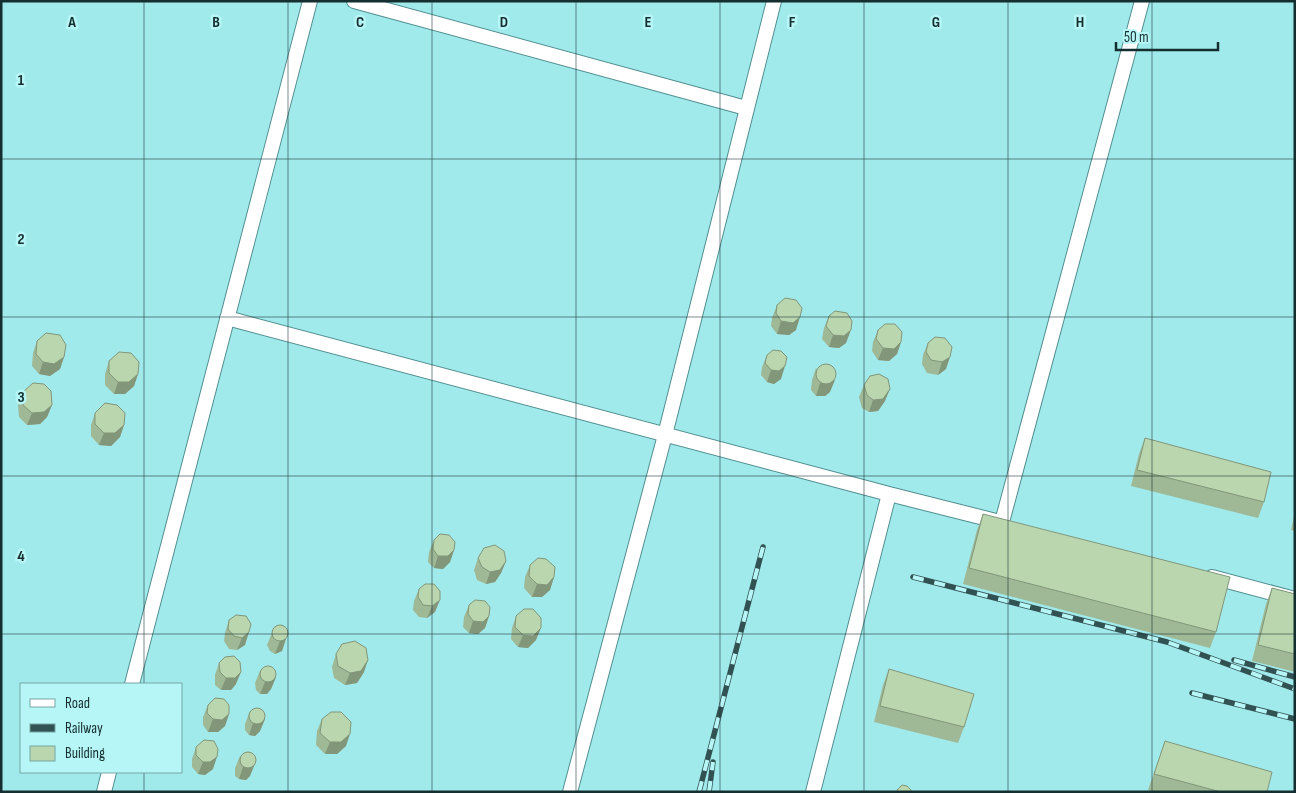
<svg xmlns="http://www.w3.org/2000/svg" width="1296" height="793" font-family="'Sofia Sans Condensed',sans-serif">
	<style>
		.built { fill: #a1eaeb; fill-rule: evenodd }
		.lines { fill: none; stroke-linecap: round; stroke-linejoin: round }
		.minor-casing { stroke: #538f90; stroke-width: 16 }
		.minor { stroke: #fff; stroke-width: 14 }
		.rail-casing { stroke: #325152; stroke-width: 5.5 }
		.rail { stroke: #b7f6f6; stroke-width: 4; stroke-dasharray: 11; stroke-linecap: butt }
		.wall { fill: #9fb896 }
		.shaded-wall { fill: #82967a }
		.building { fill: #b9d6ae; stroke: #82967a }
		.grid { fill: none; stroke: #152e2f; stroke-width: 1; stroke-opacity: 0.55 }
		.grid-label { font-size: 16px; text-anchor: middle; font-weight: bold; fill: #152e2f; stroke: #b7f6f6; stroke-width: 5; stroke-linejoin: round; paint-order: stroke }
	</style>
	<rect width="100%" height="100%" fill="#b7f6f6"/>
	<!-- built -->
	<path class="built" d="M1 1H1295V792H1ZM21 684H181V772H21Z"/>
	<g class="lines">
		<defs>
			<path id="minor" d="M354 1 746 108
				M227 318 889 494
				M1002 522 1142 1
				M1212 577 1295 599
				M132 684 310 1
				M104 792 109 772
				M570 792 665 435 774 1
				M813 792 889 494 1000 522"/>
		</defs>
		<!-- minor casing -->
		<use href="#minor" class="minor-casing"/>
		<!-- minor -->
		<use href="#minor" class="minor"/>
		<defs>
			<path id="rail" d="M913 577 1167 642 1295 689
				M1234 660 1295 677
				M1192 693 1295 719
				M699 792 763 547
				M709 792 713 762"/>
		</defs>
		<!-- rail casing -->
		<use href="#rail" class="rail-casing"/>
		<!-- rail -->
		<use href="#rail" class="rail"/>
	</g>
	<!-- wall -->
	<path class="wall" d="M777 305 796 330 789 335 777 334 771 326 772 318Z
		M829 316 846 343 839 348 829 347 822 339 824 328Z
		M878 330 901 342 897 354 889 361 878 360 872 351 873 342Z
		M935 337 946 369 938 375 927 373 922 364 923 355 928 343Z
		M37 341 64 357 60 369 50 376 39 374 32 366 33 353Z
		M767 355 781 379 774 384 767 382 761 375 762 367Z
		M109 361 138 374 134 386 125 394H114L105 385V374Z
		M816 368 830 392 825 396H816L811 390 812 380Z
		M864 385 885 401 878 411 869 412 862 408 859 397Z
		M23 392 52 405 47 417 40 424 27 425 19 417 18 404Z
		M95 413 124 425 120 437 111 446 99 445 91 436V425Z
		M1145 438 1264 502 1258 518 1131 486 1139 454Z
		M1295 512V531L1291 530Z
		M983 514 1216 632 1210 648 963 584 977 530Z
		M434 540 454 550 450 562 443 569 434 568 428 562 429 552Z
		M478 558 506 561 501 573 495 582 486 584 477 580 474 570Z
		M530 565 554 577 550 590 542 597H532L524 588 525 577Z
		M1272 588 1295 594V672L1252 661 1266 604Z
		M419 589 435 612 427 618 419 617 413 610 414 601Z
		M469 605 489 616 485 628 478 634 469 633 463 627 464 617Z
		M236 615 245 645 237 650 229 649 224 641 225 633 229 620Z
		M516 616 536 640 528 648 518 647 511 639 512 628Z
		M272 633H288L282 651 275 654 270 651 267 645Z
		M336 654 364 672 357 683 345 685 334 678 332 667Z
		M219 663 236 684 231 690H221L215 685V675Z
		M889 669 964 727 958 743 874 722 883 685Z
		M260 671 276 677 271 689 267 694H260L256 690 255 683Z
		M208 705 229 714 225 726 218 732H208L203 725V717Z
		M250 711 265 719 260 731 255 736 249 735 245 730V724Z
		M322 719 346 746 337 754H325L316 745 317 731Z
		M1165 741 1267 792H1156L1148 790Z
		M196 747 213 769 205 775 198 774 192 767V759Z
		M240 756 250 776 246 780 239 779 235 776V768Z"/>
	<!-- shaded-wall -->
	<path class="shaded-wall" d="M800 317 796 330 789 335 777 334 781 321Z
		M851 330 846 343 839 348 829 347 833 335Z
		M901 342 897 354 889 361 878 360 883 348Z
		M64 357 60 369 50 376 39 374 43 362Z
		M950 357 946 369 938 375 942 362Z
		M785 366 781 379 774 384 767 382 771 370Z
		M138 374 134 386 125 394H114L118 382Z
		M835 380 830 392 825 396H816L820 383Z
		M890 389 885 401 878 411 869 412 873 400Z
		M52 405 47 417 40 424 27 425 32 413Z
		M124 425 120 437 111 446 99 445 104 433Z
		M454 550 450 562 443 569 434 568 438 556Z
		M506 561 501 573 495 582 486 584 490 572Z
		M554 577 550 590 542 597H532L537 584Z
		M440 600 435 612 427 618 432 606Z
		M489 616 485 628 478 634 469 633 473 621Z
		M541 628 536 640 528 648 518 647 523 635Z
		M249 632 245 645 237 650 242 638Z
		M286 638 282 651 275 654 280 641Z
		M368 660 364 672 357 683 345 685 350 673Z
		M241 672 236 684 231 690H221L226 678Z
		M276 677 271 689 267 694H260L265 682Z
		M229 714 225 726 218 732H208L213 719Z
		M265 719 260 731 255 736 249 735 253 723Z
		M350 734 346 746 337 754H325L330 742Z
		M217 757 213 769 205 775 198 774 203 762Z
		M255 764 250 776 246 780 239 779 243 767Z"/>
	<!-- building -->
	<path class="building" d="M785 298 796 300 802 308 800 317 793 323 781 321 776 313 777 305Z
		M835 311 847 313 852 321 851 330 844 336 833 335 826 326 829 316Z
		M885 324H895L902 332 901 342 894 349 883 348 876 339 878 330Z
		M46 333 60 335 66 345 64 357 54 364 43 362 36 354 37 341Z
		M935 337 945 338 952 347 950 357 942 362 931 360 926 352 928 343Z
		M773 350 781 351 787 357 785 366 779 371 771 370 765 363 767 355Z
		M119 352 131 353 139 362 138 374 129 382H118L109 373V361Z
		M816 374a10 10 0 1 1 20 0a10 10 0 1 1-20 0Z
		M879 374 888 379 890 389 883 399 873 400 867 395 864 385 870 376Z
		M33 383 44 384 51 391 52 405 44 412 32 413 23 405V392Z
		M105 403 117 405 125 413 124 425 115 433H104L95 424V413Z
		M1145 438 1271 472 1264 502 1137 470Z
		M983 514 1230 577 1216 632 969 568Z
		M440 534 449 535 455 542 454 550 448 556H438L433 549 434 540Z
		M495 545 504 551 506 561 500 570 490 572 482 567 478 558 484 548Z
		M538 558 546 559 555 567 554 577 547 585 537 584 529 576 530 565Z
		M425 584H434L440 591V600L432 606 423 605 418 597 419 589Z
		M1272 588 1295 594V654L1258 645Z
		M475 600 485 601 490 607 489 616 483 622 473 621 468 614 469 605Z
		M524 609H533L541 618V628L533 636 523 635 515 627 516 616Z
		M236 615 246 616 251 624 249 632 242 638 234 636 228 629 229 620Z
		M272 633a8 8 0 1 1 16 0a8 8 0 1 1-16 0Z
		M355 641 366 648 368 660 361 671 350 673 338 666 336 654 342 644Z
		M234 656 240 662 241 672 235 678H226L220 672 219 663 225 657Z
		M260 674a8 8 0 1 1 16 0a8 8 0 1 1-16 0Z
		M889 669 974 694 964 727 880 706Z
		M215 698 224 699 229 705V714L222 720 213 719 207 713 208 705Z
		M249 716a8 8 0 1 1 16 0a8 8 0 1 1-16 0Z
		M331 712H341L351 722 350 734 341 742H330L320 733 322 719Z
		M204 740 214 741 218 749 217 757 210 762H203L196 755V747Z
		M1165 741 1272 772 1267 792H1221L1154 774Z
		M240 760a8 8 0 1 1 16 0a8 8 0 1 1-16 0Z
		M902 785 907 786 911 790V792H897V790Z"/>
	<!-- grid -->
	<path class="grid" d="M144 1V684M288 1V792M432 1V792M576 1V792M720 1V792M864 1V792M1008 1V792M1152 1V792M1 159H1295M1 317H1295M1 476H1295M1 634H1295M144 772V792"/>
	<g class="grid-label">
		<text x="72" y="27">A</text>
		<text x="216" y="27">B</text>
		<text x="360" y="27">C</text>
		<text x="504" y="27">D</text>
		<text x="648" y="27">E</text>
		<text x="792" y="27">F</text>
		<text x="936" y="27">G</text>
		<text x="1080" y="27">H</text>
		<text x="21" y="85">1</text>
		<text x="21" y="244">2</text>
		<text x="21" y="402">3</text>
		<text x="21" y="561">4</text>
	</g>
	<!-- border -->
	<rect width="1296" height="793" fill="none" stroke="#152e2f" stroke-width="5"/>
	<!-- legend -->
	<rect x="20" y="683" width="162" height="90" fill="#b7f6f6" stroke="#76a6a6"/>
	<rect x="30" y="699" width="25" height="8" fill="#ffffff" stroke="#76a6a6"/>
	<text x="65" y="708" font-size="15" fill="#152e2f">Road</text>
	<rect x="30" y="724" width="25" height="8" fill="#325152" stroke="#76a6a6"/>
	<text x="65" y="733" font-size="15" fill="#152e2f">Railway</text>
	<rect x="30" y="746" width="25" height="15" fill="#b9d6ae" stroke="#76a6a6"/>
	<text x="65" y="758" font-size="15" fill="#152e2f">Building</text>
	<!-- scale -->
	<path d="M1116 42v8h102v-8" fill="none" stroke="#152e2f" stroke-width="2.5"/>
	<text x="1124" y="42" font-size="15" fill="#152e2f" stroke="#b7f6f6" stroke-width="4" paint-order="stroke">50 m</text>
</svg>
